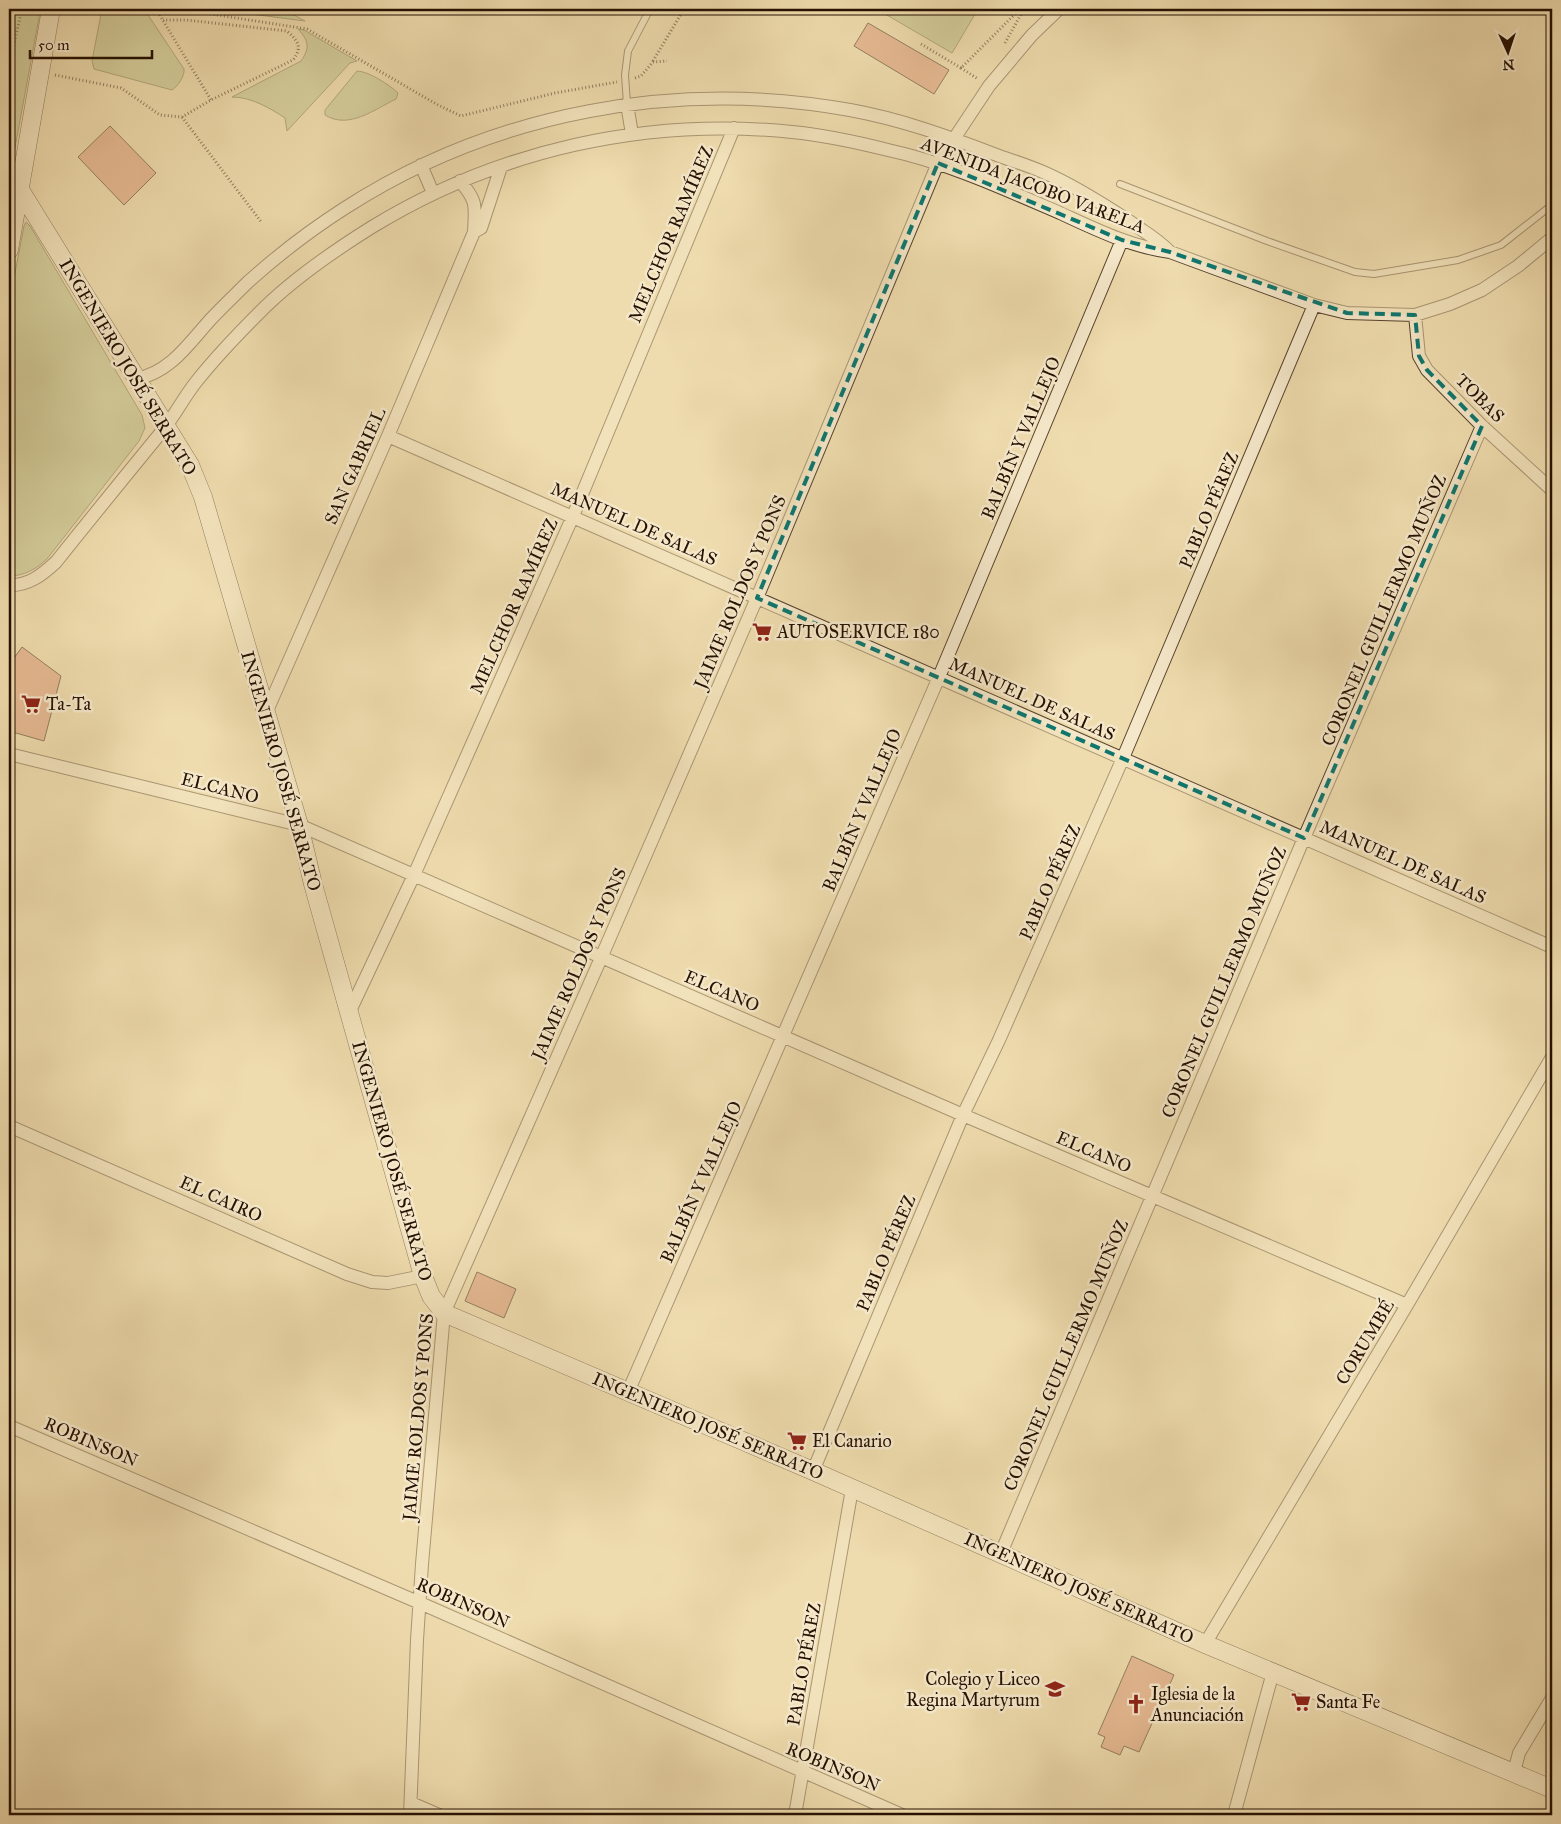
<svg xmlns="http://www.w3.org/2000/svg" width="1561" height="1824" font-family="'IM FELL Great Primer',serif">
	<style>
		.green { fill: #b9c08a; stroke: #6f6846 }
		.building { fill: #db9172; stroke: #251001 }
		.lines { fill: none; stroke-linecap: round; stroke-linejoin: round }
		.lane-casing { stroke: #58432c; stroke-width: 8 }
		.street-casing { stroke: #58432c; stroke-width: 14 }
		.secondary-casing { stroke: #251001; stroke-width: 19 }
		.path { stroke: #251001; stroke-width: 3; stroke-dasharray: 1 2.5; stroke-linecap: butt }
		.lane { stroke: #f5e8ca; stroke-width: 6 }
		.street { stroke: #f5e8ca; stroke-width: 12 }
		.secondary { stroke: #f5e8ca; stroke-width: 18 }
		.marked { fill: none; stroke: #0f766e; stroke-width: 4; stroke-dasharray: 10 6; stroke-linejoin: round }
		.labels { text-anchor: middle; stroke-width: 5; stroke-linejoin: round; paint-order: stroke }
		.street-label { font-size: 18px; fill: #251001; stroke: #f5e8ca }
		.poi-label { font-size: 18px; fill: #251001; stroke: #f5e8ca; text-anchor: start }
	</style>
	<rect width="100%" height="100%" fill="#efdcae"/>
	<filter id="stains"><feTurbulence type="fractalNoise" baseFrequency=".004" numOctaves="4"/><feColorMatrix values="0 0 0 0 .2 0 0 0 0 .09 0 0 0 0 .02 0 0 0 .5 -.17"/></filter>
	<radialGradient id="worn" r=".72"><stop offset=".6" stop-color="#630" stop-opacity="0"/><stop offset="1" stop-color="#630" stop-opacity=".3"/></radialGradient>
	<!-- green -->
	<path class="green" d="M11 9H40V12L14 153 11 158 9 156V20Z
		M102 9H144L184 69C185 76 178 86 172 90L94 69 92 61Z
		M212 9H283L305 21Z
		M881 9H978L952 53 880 11Z
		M298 29 304 30 357 61 350 63 287 131 285 118C270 108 251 97 232 97L301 61C310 48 309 41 298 29Z
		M357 71C368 71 390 85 398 93L396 99C375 109 349 130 325 115V110Z
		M26 222 30 226 142 415 145 428 139 441 47 559C36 569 24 576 9 576V304L24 226Z"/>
	<!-- building -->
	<path class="building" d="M868 23 949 70 934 94 854 46Z
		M110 126 156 173 124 205 78 157Z
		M22 647 61 676 44 741 9 731V665Z
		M477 1272 516 1289 504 1318 465 1301Z
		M1132 1656 1174 1675 1139 1752 1124 1746 1120 1755 1101 1747 1105 1737 1098 1734Z"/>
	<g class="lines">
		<defs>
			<path id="lane" d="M627 104 625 75 628 51 650 9
				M1120 184 1267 241 1355 272 1374 274 1458 260 1501 245 1552 205"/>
			<path id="street" d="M627 104 632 134
				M421 165 433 193
				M474 232 481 228 501 167
				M1415 315 1419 356 1427 370 1482 426 1552 490
				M136 379C171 372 189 343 211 319 223 306 236 294 248 282 277 256 312 229 345 208 494 112 676 79 850 110 900 119 947 136 994 154 1010 160 1027 165 1043 172 1071 184 1103 204 1129 221 1143 231 1158 239 1170 252
				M388 436 1552 947
				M9 585C28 586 42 575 56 562 91 518 127 474 163 430 175 415 184 397 196 382 215 358 237 335 258 314 291 280 332 252 372 227 498 150 645 117 792 132 824 135 856 142 888 150 948 163 1004 189 1060 213 1095 229 1131 247 1170 252L1314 305 1347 313 1415 315 1450 304 1482 290 1518 266 1552 238
				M266 713 388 436 474 232C475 206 478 202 460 181
				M9 754 299 825 963 1115 1407 1305
				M350 1011 414 875 573 516 734 128
				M9 1126 347 1274 372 1282 388 1283 423 1276
				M628 1392 939 677 1122 240
				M9 1426 420 1603 902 1815
				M813 1471 963 1115 999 1040 1123 758 1314 305
				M1001 1553 1304 838 1482 426
				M1205 1644 1407 1305 1552 1057
				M1514 1772 1519 1753 1552 1698
				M411 1803 439 1815
				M410 1815 417 1640 422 1564 444 1313 601 958 757 598 938 163 989 86 1032 35 1059 9
				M795 1815 852 1489
				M1234 1815 1273 1672"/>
			<path id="secondary" d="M9 172 190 465 203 497 299 825 313 884 423 1276 431 1296 444 1313 813 1471 1205 1644 1552 1789
				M9 250 51 9"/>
		</defs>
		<!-- lane casing -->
		<use href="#lane" class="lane-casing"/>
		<!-- street casing -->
		<use href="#street" class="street-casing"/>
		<!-- secondary casing -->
		<use href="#secondary" class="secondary-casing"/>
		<!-- path -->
		<path class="path" d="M156 9 211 100
			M179 9 307 29 438 105 461 116 555 93 617 82
			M1005 43 1024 9
			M921 44 961 68 1020 9
			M653 61 684 9
			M9 66 22 9
			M961 68 978 79
			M55 75 121 88 160 115 182 117 211 100 293 60C303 47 298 41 287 31L186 20H163
			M635 78 641 76 653 62 667 61
			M9 91 12 112 9 135
			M182 117 262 223"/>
		<!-- lane -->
		<use href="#lane" class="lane"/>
		<!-- street -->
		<use href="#street" class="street"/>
		<!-- secondary -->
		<use href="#secondary" class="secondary"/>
	</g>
	<!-- marked area -->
	<path d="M0 0H1561V1824H0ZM938 163 1122 240 1170 252 1347 313 1415 315 1419 356 1427 370 1482 426 1304 838 757 598Z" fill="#efdcae" fill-opacity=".55" fill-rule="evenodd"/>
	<path class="marked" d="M938 163 1122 240 1170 252 1347 313 1415 315 1419 356 1427 370 1482 426 1304 838 757 598Z"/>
	<!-- icons -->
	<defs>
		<symbol id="supermarket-bare" viewBox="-9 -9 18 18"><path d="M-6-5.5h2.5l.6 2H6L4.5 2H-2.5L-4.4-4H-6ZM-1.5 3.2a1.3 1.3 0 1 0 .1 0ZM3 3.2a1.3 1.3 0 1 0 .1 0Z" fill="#8f2418" stroke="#f5e8ca" stroke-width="2.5" paint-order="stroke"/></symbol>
		<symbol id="school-bare" viewBox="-9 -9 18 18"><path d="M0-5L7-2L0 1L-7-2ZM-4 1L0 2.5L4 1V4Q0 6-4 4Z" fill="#8f2418" stroke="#f5e8ca" stroke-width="2.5" paint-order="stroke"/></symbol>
		<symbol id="church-bare" viewBox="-9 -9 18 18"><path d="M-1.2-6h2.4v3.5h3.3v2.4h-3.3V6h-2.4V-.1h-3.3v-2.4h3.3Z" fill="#8f2418" stroke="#f5e8ca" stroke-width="2.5" paint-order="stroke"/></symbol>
	</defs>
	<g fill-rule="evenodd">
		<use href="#supermarket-bare" x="748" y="618" width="28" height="28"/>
		<use href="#supermarket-bare" x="17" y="690" width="28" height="28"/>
		<use href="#supermarket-bare" x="783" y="1427" width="28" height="28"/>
		<use href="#school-bare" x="1041" y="1675" width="28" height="28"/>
		<use href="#supermarket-bare" x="1287" y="1688" width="28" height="28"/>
		<use href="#church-bare" x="1122" y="1690" width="28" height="28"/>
	</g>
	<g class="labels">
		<!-- street labels -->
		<g class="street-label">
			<text transform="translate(1033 185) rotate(21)" y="6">AVENIDA JACOBO VARELA</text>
			<text transform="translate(671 234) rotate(-67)" y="6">MELCHOR RAMÍREZ</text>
			<text transform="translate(128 367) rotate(59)" y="6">INGENIERO JOSÉ SERRATO</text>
			<text transform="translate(1480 398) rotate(45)" y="6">TOBAS</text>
			<text transform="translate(1021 438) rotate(-67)" y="6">BALBÍN Y VALLEJO</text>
			<text transform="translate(355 466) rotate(-66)" y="6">SAN GABRIEL</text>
			<text transform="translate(1209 510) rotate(-67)" y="6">PABLO PÉREZ</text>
			<text transform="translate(634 524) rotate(24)" y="6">MANUEL DE SALAS</text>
			<text transform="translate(740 592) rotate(-67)" y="6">JAIME ROLDOS Y PONS</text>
			<text transform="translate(514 606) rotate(-66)" y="6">MELCHOR RAMÍREZ</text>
			<text transform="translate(1384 610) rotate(-67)" y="6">CORONEL GUILLERMO MUÑOZ</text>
			<text transform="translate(1032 699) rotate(24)" y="6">MANUEL DE SALAS</text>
			<text transform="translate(281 771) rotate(74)" y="6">INGENIERO JOSÉ SERRATO</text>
			<text transform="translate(220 788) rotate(14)" y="6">ELCANO</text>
			<text transform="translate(862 810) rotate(-67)" y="6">BALBÍN Y VALLEJO</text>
			<text transform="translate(1403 862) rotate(24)" y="6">MANUEL DE SALAS</text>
			<text transform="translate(1050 882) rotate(-66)" y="6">PABLO PÉREZ</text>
			<text transform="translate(579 964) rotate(-66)" y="6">JAIME ROLDOS Y PONS</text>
			<text transform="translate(1224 982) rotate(-67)" y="6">CORONEL GUILLERMO MUÑOZ</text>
			<text transform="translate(722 991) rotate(23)" y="6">ELCANO</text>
			<text transform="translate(1094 1152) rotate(23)" y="6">ELCANO</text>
			<text transform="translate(392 1161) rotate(74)" y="6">INGENIERO JOSÉ SERRATO</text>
			<text transform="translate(701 1182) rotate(-66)" y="6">BALBÍN Y VALLEJO</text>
			<text transform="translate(221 1199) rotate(24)" y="6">EL CAIRO</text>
			<text transform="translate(886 1253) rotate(-67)" y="6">PABLO PÉREZ</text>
			<text transform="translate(1365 1342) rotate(-59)" y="6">CORUMBÉ</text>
			<text transform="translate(1066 1355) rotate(-67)" y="6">CORONEL GUILLERMO MUÑOZ</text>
			<text transform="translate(418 1417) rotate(-85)" y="6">JAIME ROLDOS Y PONS</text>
			<text transform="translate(708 1426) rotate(23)" y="6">INGENIERO JOSÉ SERRATO</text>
			<text transform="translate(91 1442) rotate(23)" y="6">ROBINSON</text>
			<text transform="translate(1079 1588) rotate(24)" y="6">INGENIERO JOSÉ SERRATO</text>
			<text transform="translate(463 1603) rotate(24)" y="6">ROBINSON</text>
			<text transform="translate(804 1664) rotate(-80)" y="6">PABLO PÉREZ</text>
			<text transform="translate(833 1767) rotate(23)" y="6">ROBINSON</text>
		</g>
		<!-- poi labels -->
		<g class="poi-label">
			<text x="777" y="638">AUTOSERVICE 180</text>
			<text x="46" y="710">Ta-Ta</text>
			<text x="812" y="1447">El Canario</text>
			<text x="1040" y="1685" text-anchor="end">Colegio y Liceo<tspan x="1040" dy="21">Regina Martyrum</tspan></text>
			<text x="1151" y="1700">Iglesia de la<tspan x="1151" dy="21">Anunciación</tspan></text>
			<text x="1316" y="1708">Santa Fe</text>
		</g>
	</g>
	<!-- margin -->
	<rect width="1561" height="1824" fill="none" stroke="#efdcae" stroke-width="30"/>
	<rect x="10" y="10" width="1541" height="1804" fill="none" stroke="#251001" stroke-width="2.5"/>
	<rect x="15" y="15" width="1531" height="1794" fill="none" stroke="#251001"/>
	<!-- north arrow -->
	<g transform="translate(1508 52) rotate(177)" stroke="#f5e8ca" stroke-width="4" paint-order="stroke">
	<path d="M0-4L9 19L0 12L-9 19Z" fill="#251001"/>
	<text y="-8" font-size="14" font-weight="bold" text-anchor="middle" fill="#251001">N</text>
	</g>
	<!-- scale -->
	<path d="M30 50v8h122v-8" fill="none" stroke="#251001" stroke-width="2.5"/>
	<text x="38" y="50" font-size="15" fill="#251001" stroke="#f5e8ca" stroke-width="4" paint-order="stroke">50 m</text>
	<rect width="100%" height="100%" filter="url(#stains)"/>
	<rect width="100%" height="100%" fill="url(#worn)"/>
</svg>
